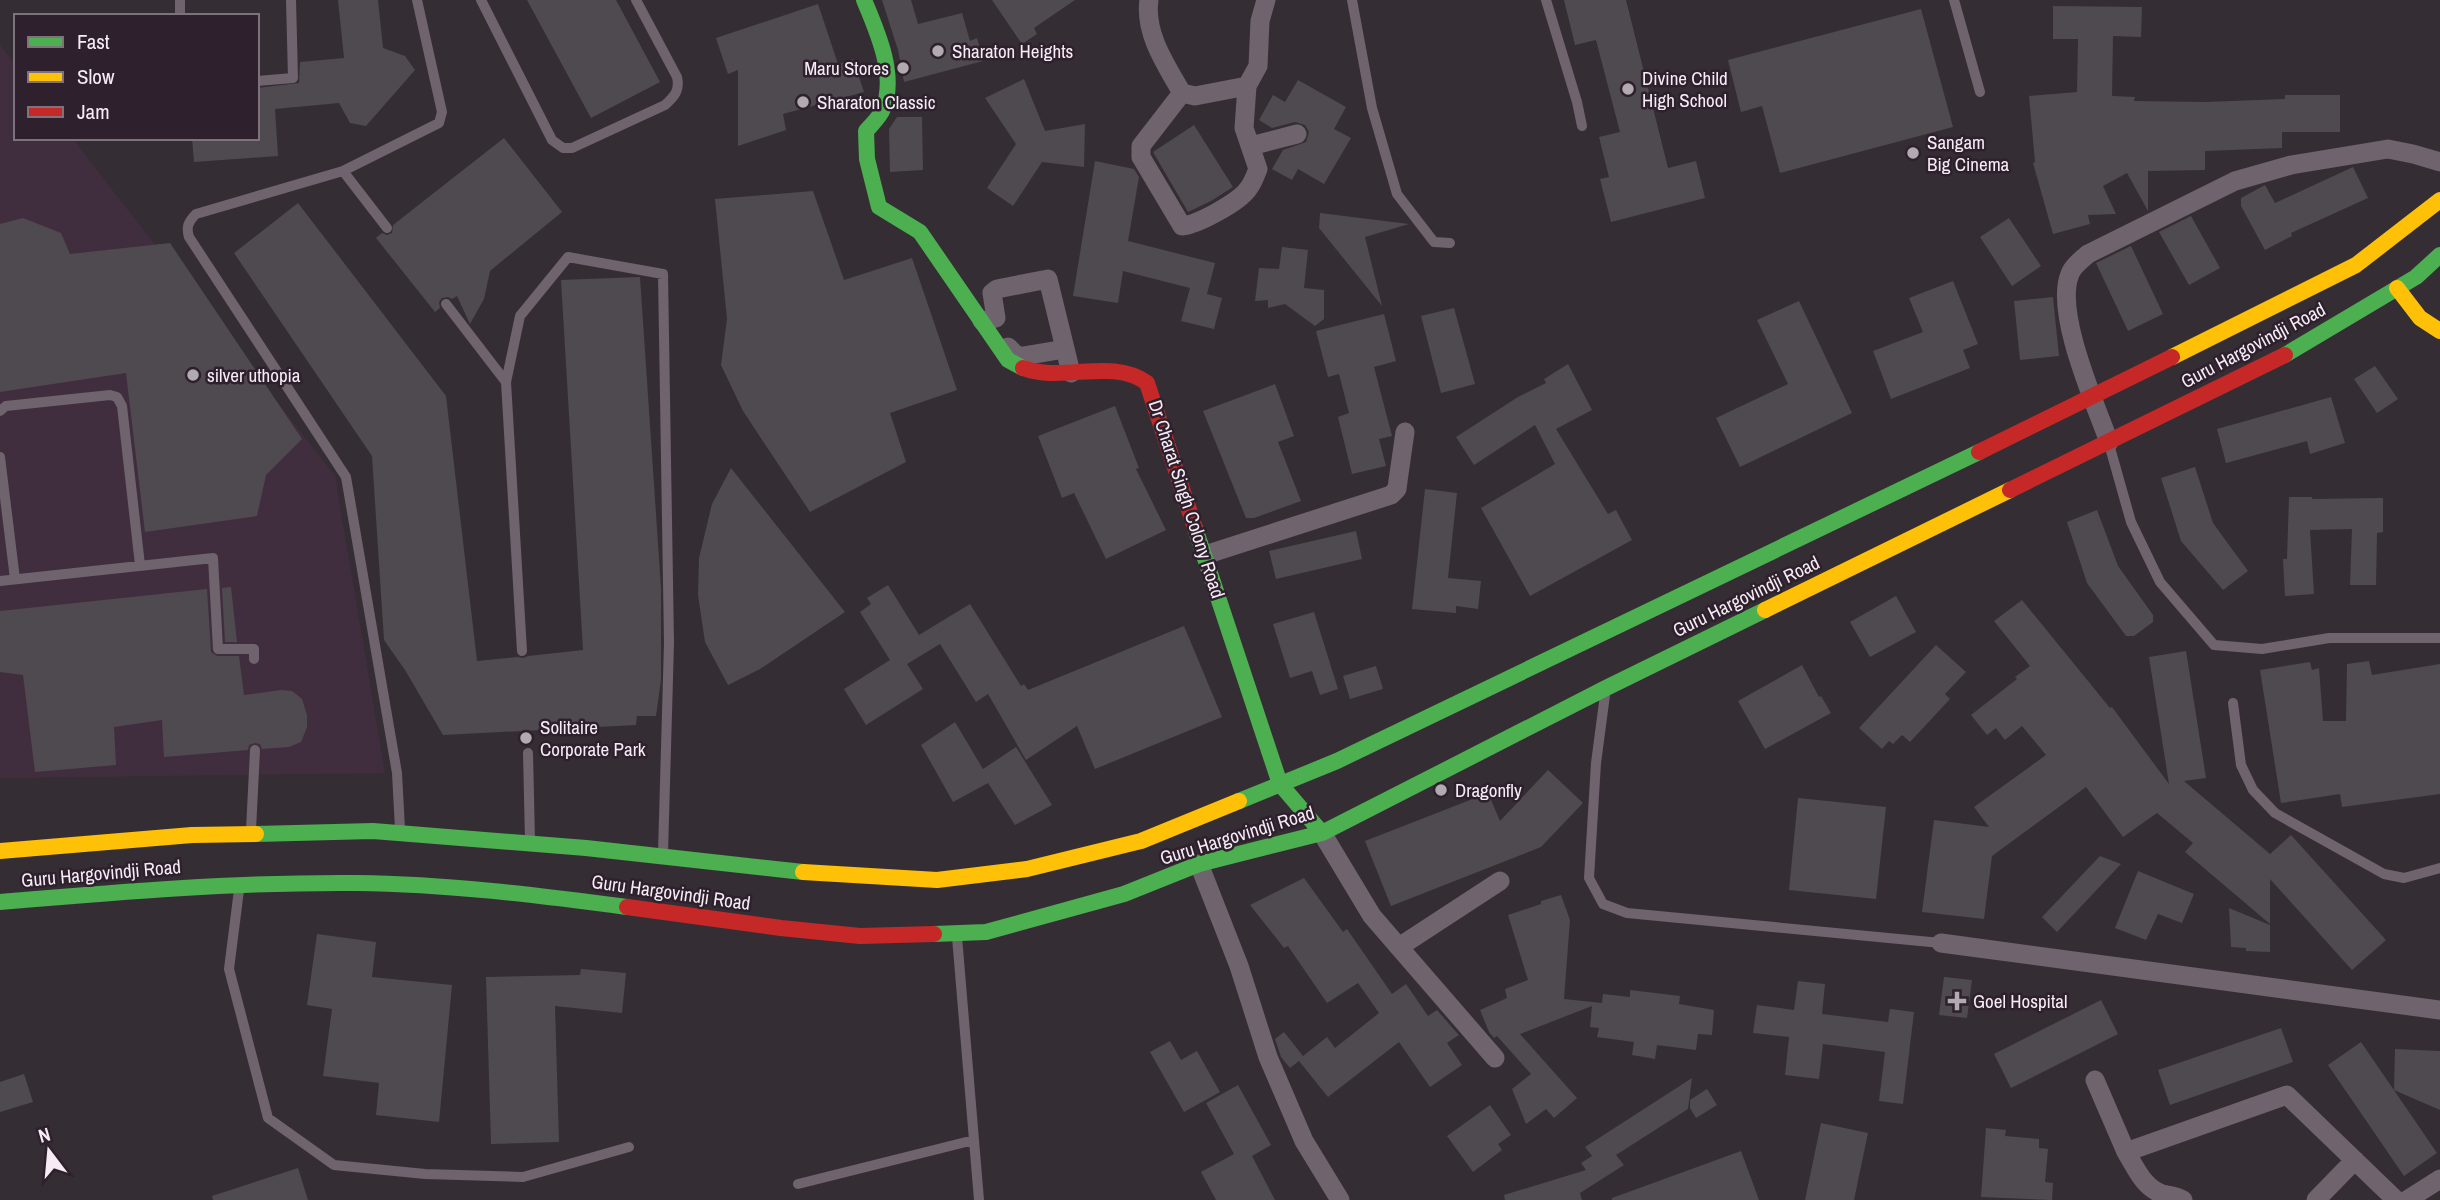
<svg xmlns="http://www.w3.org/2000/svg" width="2440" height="1200" font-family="'Archivo Narrow',sans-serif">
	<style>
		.built { fill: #402e3f }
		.building { fill: #4f4a4f }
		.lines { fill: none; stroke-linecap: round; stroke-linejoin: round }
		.lane { stroke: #6f636e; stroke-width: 10 }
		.street { stroke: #6f636e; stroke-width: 19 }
		.fast { stroke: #4caf50; stroke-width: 16 }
		.slow { stroke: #ffc107; stroke-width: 16 }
		.jam { stroke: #c62828; stroke-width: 16 }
		.poi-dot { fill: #b2aab1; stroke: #2e202d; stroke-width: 2.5 }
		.labels { text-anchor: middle; stroke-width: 5; stroke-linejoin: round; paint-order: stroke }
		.poi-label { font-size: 19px; fill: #f6ecf5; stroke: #2e202d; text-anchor: start }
		.street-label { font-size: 19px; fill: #f6ecf5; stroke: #2e202d }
	</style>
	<rect width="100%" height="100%" fill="#342e34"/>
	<!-- built -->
	<path class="built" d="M0 45 16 65V138H72L335 476 385 773 0 778Z"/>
	<!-- building -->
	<path class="building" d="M338 0H378L383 48 405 56 415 70 366 126 350 123 339 103 275 109 278 156 194 162 192 138H257V88L299 83 300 62 344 58Z
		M527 0H616L660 82 591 118Z
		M882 0H911L918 24 962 13 970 41 977 38 983 61 904 82 898 50Z
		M992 0H1075L1034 28 1037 34 1022 44Z
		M1564 0H1626L1668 168 1696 161 1705 198 1611 222 1600 179 1609 177 1599 137 1620 132 1596 40 1575 45Z
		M818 4 838 64 853 59 864 92 783 114 786 130 738 146V70L728 74 716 38Z
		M2053 6 2142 7 2141 37 2113 36 2112 96 2135 97 2134 101 2205 102 2285 99V95H2340V132H2282V148L2205 151V170L2148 171V211L2127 173 2103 186 2116 214 2088 215 2090 224 2053 234 2033 163 2035 162 2029 96 2077 92 2078 39H2053Z
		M1921 9 1953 127 1780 173 1762 106 1741 112 1728 60Z
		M1024 79 1045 131 1085 124 1084 167 1042 162 1013 206 987 188 1016 144 985 98Z
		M1298 80 1346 107 1334 129 1351 138 1324 184 1298 169 1292 180 1272 169 1283 150 1306 142 1309 132 1305 125 1295 122 1272 128 1259 120 1273 95 1285 102Z
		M897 117H922L923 170 890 172 889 129Z
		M1194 125 1233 187 1211 201 1188 212 1153 152Z
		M504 138 562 212 490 271 484 299 470 324 457 296 452 299 448 297 442 298 439 302 440 308 435 312 376 238 382 233 387 235 392 233 393 225Z
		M1095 161 1134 169 1139 177 1128 241 1215 263 1207 294 1222 298 1214 329 1181 321 1190 288 1123 271 1118 303 1073 296Z
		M2353 167 2368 198 2291 233 2292 236 2265 250 2241 206V198L2265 185 2275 203Z
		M813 191 844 280 912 258 957 390 890 413 906 462 810 512 743 411 721 365 727 319 715 199Z
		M298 203 446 396 477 661 518 657 523 658 528 656 583 650 561 280 640 277 661 588V680L656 716H637L636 725 443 735 405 670 384 640 372 456 234 253Z
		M1320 213 1409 224 1365 237 1382 306 1319 228Z
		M2191 216 2220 268 2189 285 2159 232Z
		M23 218 61 233 70 254 170 243 302 439 266 475 257 516 145 532 126 373 0 392V224Z
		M2009 218 2041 266 2012 286 1980 237Z
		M2131 246 2163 314 2128 331 2096 263Z
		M1282 247 1308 250 1304 288 1324 290V319L1315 326 1285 304 1268 308V300L1255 301 1259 268 1279 269Z
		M1953 281 1978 344 1963 350 1970 368 1891 399 1873 351 1923 332 1909 298Z
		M2053 297 2059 356 2020 360 2014 301Z
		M1799 301 1852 413 1740 467 1716 418 1788 384 1757 320Z
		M1454 308 1475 384 1441 393 1421 316Z
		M1384 314 1396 361 1374 367 1392 436 1379 439 1386 466 1352 474 1338 417 1349 413 1339 374 1328 377 1316 331Z
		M1568 364 1592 410 1556 429 1608 514 1616 510 1632 540 1530 596 1481 508 1555 464 1535 425 1474 465 1456 437 1518 397 1546 383 1544 379Z
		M2375 366 2398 399 2377 413 2354 379Z
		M1275 384 1294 436 1278 442 1301 501 1254 518H1246L1203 411Z
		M2331 397 2345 443 2310 454 2307 441 2226 463 2217 429Z
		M1115 406 1139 468 1136 469 1166 530 1106 559 1074 493 1062 498 1038 436Z
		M2195 467 2213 523 2248 571 2223 590 2181 541 2161 478Z
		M731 468 845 612 760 669 728 685 705 642 698 595 699 558 712 504Z
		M1425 489 1457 493 1448 578 1481 581 1478 609 1456 606V613L1412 609Z
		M2289 497H2312V499L2383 498V532L2377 533 2376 585H2350L2352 529 2310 530 2314 594 2285 596 2283 559H2287Z
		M2097 510 2118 566 2153 615V622L2134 636H2126L2087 583 2067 522Z
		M1356 531 1362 559 1276 579 1269 551Z
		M888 585 919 635 970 604 1021 686 1024 684 1028 690 1184 626 1222 717 1095 769 1077 726 1026 760 988 694 976 702 940 644 907 664 923 689 866 725 844 689 890 660 860 612 871 604 867 598Z
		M231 587 237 642H225L222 588Z
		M207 589 211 652 217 656H239L244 695 281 690 292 691 302 699 307 715V727L301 742 289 747 262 749 260 744 255 743 249 745 248 750 164 757 162 720 114 727 116 765 35 772 23 675 0 672V611Z
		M1896 596 1916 632 1870 657 1850 622Z
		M2022 600 2110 708 2112 707 2169 784 2149 657 2186 651 2206 778 2184 781 2270 854 2291 835 2386 940 2352 970 2270 879V924L2185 852 2193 843 2157 813 2123 837 2086 787 1992 856 1984 919 1922 912 1934 820 1989 827 1974 807 2046 755 2022 726 2005 740 1996 728 1987 735 1971 715 2017 679 2015 677 2030 666 1994 621Z
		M1314 612 1338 689 1320 695 1312 671 1290 678 1273 624Z
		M1936 645 1966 672 1945 694 1950 699 1910 742 1902 735 1893 744 1889 741 1882 749 1859 728Z
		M2369 661 2372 675 2440 664V794L2342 807 2340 794 2281 803 2260 670 2310 662 2312 670 2319 668 2323 721H2346L2347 664Z
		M1802 665 1819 697 1821 696 1831 713 1765 749 1738 701Z
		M1376 666 1383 689 1350 699 1343 676Z
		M955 722 983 769 1016 747 1052 805 1015 825 988 783 953 802 921 745Z
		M1548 770 1583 803 1541 847 1391 906 1365 841 1488 793 1500 821Z
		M1798 798 1886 807 1876 899 1789 890Z
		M2100 856 2121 864 2057 932 2042 917Z
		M2138 871 2194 894 2182 923 2158 914 2146 940 2115 928Z
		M1304 878 1343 932 1347 929 1392 994 1406 984 1428 1016 1437 1010 1457 1033 1459 1035 1447 1043 1462 1065 1430 1087 1399 1042 1328 1097 1299 1061 1290 1068 1281 1057 1275 1039 1284 1032 1303 1056 1327 1037 1335 1048 1379 1013 1358 983 1327 1003 1288 946 1284 948 1250 905Z
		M1561 895 1570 920 1564 999 1602 1003 1603 994 1630 997V990L1680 996 1679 1004 1714 1010 1712 1035 1698 1034 1696 1050 1657 1045 1655 1059 1632 1055 1634 1042 1597 1037 1599 1028 1590 1027 1592 1006 1520 1034 1577 1098 1554 1118 1546 1109 1526 1124 1512 1089 1531 1074 1497 1036 1494 1038 1489 1032 1480 1010 1507 998 1505 989 1528 980 1508 915 1541 904V901Z
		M2229 908 2270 925V952L2246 951V948L2231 947Z
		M317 934 376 942 372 977 452 985 439 1122 376 1115 379 1083 323 1076 332 1009 307 1005Z
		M581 969 626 973 622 1013 555 1006 559 1142 491 1144 486 977 580 975Z
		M1944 977 1972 980 1967 1018 1939 1015Z
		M1798 981 1825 984 1822 1014 1888 1022 1890 1009 1914 1012 1903 1104 1879 1101 1885 1052 1823 1044 1819 1079 1785 1075 1789 1037 1753 1033 1757 1005 1794 1010Z
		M2101 1000 2118 1034 2011 1088 1994 1054Z
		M2281 1028 2293 1062 2170 1105 2158 1070Z
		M1170 1041 1181 1060 1197 1051 1220 1092 1184 1112 1150 1052Z
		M2361 1042 2437 1153 2404 1176 2328 1065Z
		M2395 1049 2440 1051V1110L2394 1090Z
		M24 1074 33 1102 0 1112V1082Z
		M1692 1078 1688 1109 1616 1155 1624 1165 1580 1193 1582 1200H1505L1504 1195 1586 1170 1581 1163 1592 1156 1585 1147Z
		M1238 1085 1271 1145 1252 1156 1275 1200H1216L1201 1172 1234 1154 1206 1103Z
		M1707 1089 1717 1105 1696 1118 1690 1108V1100Z
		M1490 1105 1511 1135 1498 1144 1502 1150 1473 1172 1447 1136Z
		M1821 1123 1868 1133 1854 1200H1805Z
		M1986 1128 2006 1130 2005 1136 2039 1139V1148L2048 1149 2045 1182 2053 1183 2052 1200 1981 1197Z
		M1741 1151 1759 1200H1612V1198Z
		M298 1168 308 1200H213L212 1196Z"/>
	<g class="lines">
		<!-- lane -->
		<path class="lane" d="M180 0V16
			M481 0 552 140 563 148H572L665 105C675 96 680 90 677 77L636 0
			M1352 0 1372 108 1397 194 1434 242 1450 243
			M1546 0 1577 102 1582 126
			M1954 0 1980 92
			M257 81 293 78 291 0
			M343 171 387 228
			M446 304 506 382
			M0 411 6 406 110 395 117 397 122 406 140 565
			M2109 444 2131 522 2160 582 2214 645 2262 649 2329 638H2440
			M0 457 15 579
			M0 581 213 558 218 649H254V659
			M522 651 506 382 520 316 568 257 663 274 669 643 663 853
			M1605 695 1596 763 1589 878 1603 904 1627 913 1941 943
			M2233 703 2241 765 2253 790 2275 813 2384 874 2404 878 2440 868
			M528 753 530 840
			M400 829 397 773 346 477 189 237C186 227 188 222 196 214L343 171 439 123 442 112 417 0
			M251 830 255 750
			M239 890 229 969 268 1118 334 1165 425 1174 523 1177 629 1147
			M957 937 979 1200
			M798 1184 974 1140"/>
		<!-- street -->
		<path class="street" d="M1149 0C1144 33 1166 65 1182 93L1195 96 1247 86 1258 66 1260 21 1266 0
			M1182 93 1141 146V157L1182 226C1197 225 1239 202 1248 189 1253 183 1255 176 1258 169L1244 128 1247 86
			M1251 146 1297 134
			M982 321 996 318 992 293 997 289 1048 279 1071 373
			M1008 347 1017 356H1023L1065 349
			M2109 442C2095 403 2054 312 2070 274 2072 267 2082 259 2088 254L2235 181 2291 165 2388 149 2413 154 2440 162
			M1205 555 1391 495 1397 489 1398 481 1405 432
			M1322 833 1372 916 1495 1058
			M1199 864 1239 966 1268 1057 1304 1141 1340 1200
			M1941 943 2440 1010
			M1399 947 1500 881
			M2095 1080 2126 1152 2287 1095 2396 1200
			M2126 1152C2136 1168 2143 1187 2162 1194 2170 1196 2176 1195 2183 1200
			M2316 1200 2355 1160
			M2407 1200 2440 1179"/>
		<!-- fast -->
		<path class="fast" d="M864 0C877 31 897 75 883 109 880 117 872 124 866 131L867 159 879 207 920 232 1008 360 1023 368
			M2285 355 2416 277 2440 255
			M1195 528 1280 784 1322 833
			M1239 801 1337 761 1979 452
			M256 834 373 831 586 848 803 872
			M0 902C119 892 237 882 356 883 447 884 537 895 627 907
			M934 934 986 932 1124 894 1199 864 1322 833 1606 688 1765 610"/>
		<!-- slow -->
		<path class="slow" d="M2397 288 2420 318 2440 331
			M2172 357 2356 265 2440 200
			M1765 610 2010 490
			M0 851 192 835 256 834
			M803 872 937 880 1027 869 1141 841 1239 801"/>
		<!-- jam -->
		<path class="jam" d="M1023 368C1063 383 1112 357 1147 383L1195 528
			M1979 452 2172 357
			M2010 490 2285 355
			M627 907 781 928 860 936 934 934"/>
	</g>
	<!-- markers -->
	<g class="poi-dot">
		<circle cx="938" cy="51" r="7"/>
		<circle cx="903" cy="68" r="7"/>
		<circle cx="1628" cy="89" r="7"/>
		<circle cx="803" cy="102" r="7"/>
		<circle cx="1913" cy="153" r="7"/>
		<circle cx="193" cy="375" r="7"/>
		<circle cx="526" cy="738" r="7"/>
		<circle cx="1441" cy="790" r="7"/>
		<path d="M1953.5 990.5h7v7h7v7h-7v7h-7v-7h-7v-7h7z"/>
	</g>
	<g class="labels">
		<!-- poi labels -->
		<g class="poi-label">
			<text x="952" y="58">Sharaton Heights</text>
			<text x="889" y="75" text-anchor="end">Maru Stores</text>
			<text x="1642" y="85">Divine Child<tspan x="1642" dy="22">High School</tspan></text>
			<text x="817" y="109">Sharaton Classic</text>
			<text x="1927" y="149">Sangam<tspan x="1927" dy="22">Big Cinema</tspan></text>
			<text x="207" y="382">silver uthopia</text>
			<text x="540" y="734">Solitaire<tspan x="540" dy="22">Corporate Park</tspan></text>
			<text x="1455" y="797">Dragonfly</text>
			<text x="1973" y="1008">Goel Hospital</text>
		</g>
		<!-- street labels -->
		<g class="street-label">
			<text transform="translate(2253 345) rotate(-28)" y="7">Guru Hargovindji Road</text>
			<text transform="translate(1187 499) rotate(72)" y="7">Dr Charat Singh Colony Road</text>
			<text transform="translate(1746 596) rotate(-26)" y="7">Guru Hargovindji Road</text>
			<text transform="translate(1237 835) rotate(-17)" y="7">Guru Hargovindji Road</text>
			<text transform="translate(101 873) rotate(-5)" y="7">Guru Hargovindji Road</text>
			<text transform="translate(671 892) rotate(8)" y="7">Guru Hargovindji Road</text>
		</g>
	</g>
	<!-- legend -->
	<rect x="14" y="14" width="245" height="126" fill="#2e202d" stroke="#7e727d" stroke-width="2"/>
	<rect x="28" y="37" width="35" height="10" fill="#4caf50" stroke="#7e727d" stroke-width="2"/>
	<text x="77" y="49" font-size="21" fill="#f6ecf5">Fast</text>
	<rect x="28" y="72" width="35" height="10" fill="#ffc107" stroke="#7e727d" stroke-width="2"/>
	<text x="77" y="84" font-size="21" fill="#f6ecf5">Slow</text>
	<rect x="28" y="107" width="35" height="10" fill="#c62828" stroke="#7e727d" stroke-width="2"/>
	<text x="77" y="119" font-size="21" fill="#f6ecf5">Jam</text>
	<!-- north arrow -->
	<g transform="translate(49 1151) rotate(344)" stroke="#2e202d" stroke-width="5" paint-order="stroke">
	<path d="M0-5L12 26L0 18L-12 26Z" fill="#f6ecf5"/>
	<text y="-10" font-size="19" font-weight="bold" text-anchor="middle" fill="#f6ecf5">N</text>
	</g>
</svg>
